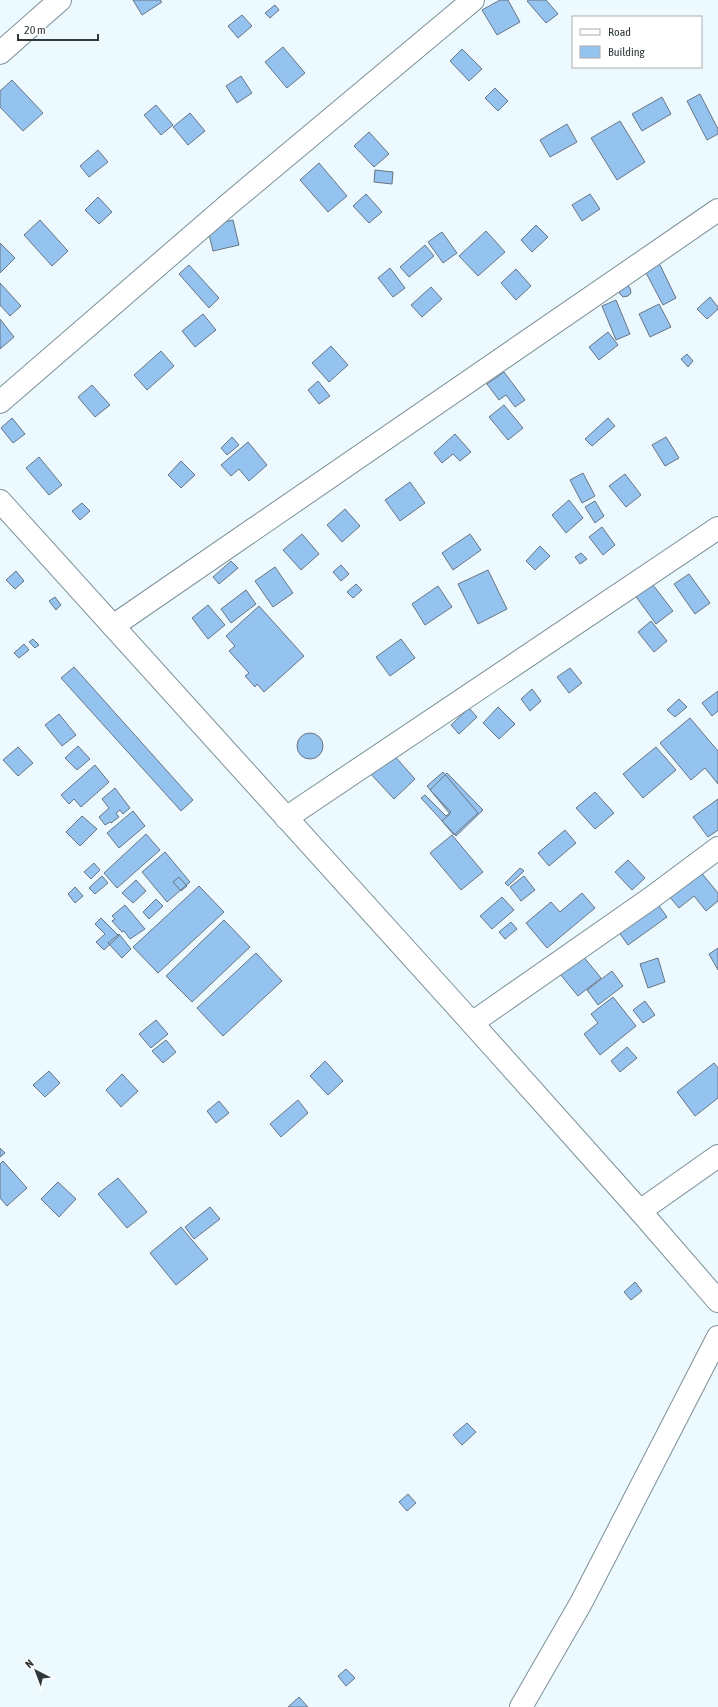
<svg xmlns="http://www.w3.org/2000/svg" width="718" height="1707" font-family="'Asap Condensed',sans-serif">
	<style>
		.building { fill: #95c3f0; stroke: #687583 }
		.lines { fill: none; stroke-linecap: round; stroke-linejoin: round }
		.minor-casing { stroke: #7b9098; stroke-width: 24 }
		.secondary-casing { stroke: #7b9098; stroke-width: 24 }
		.minor { stroke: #fff; stroke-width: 22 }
		.secondary { stroke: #fff; stroke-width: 22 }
	</style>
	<rect width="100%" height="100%" fill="#ecf9fe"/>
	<!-- building -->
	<path class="building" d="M133 0H160L162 2 142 15Z
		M500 0H508L520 22 497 35 482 10Z
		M529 0H546L558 14 546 23 527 1Z
		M275 5 279 10 270 18 265 13Z
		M242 15 252 26 238 38 228 26Z
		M283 47 305 73 287 88 265 62Z
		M462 49 482 69 469 81 450 61Z
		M241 76 252 93 237 103 226 86Z
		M12 80 43 113 23 131 0 107V91Z
		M495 88 508 101 498 111 485 98Z
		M700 94 718 129V134L707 140 687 101Z
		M662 97 671 114 642 131 632 114Z
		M156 105 173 125 161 135 144 115Z
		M190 113 205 131 188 145 173 127Z
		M620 121 645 162 617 180 591 138Z
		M567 124 577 142 550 157 540 140Z
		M369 132 389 154 374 167 354 146Z
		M98 150 108 162 89 177 80 166Z
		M319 163 347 196 328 212 300 180Z
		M375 170 393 172 392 184 374 182Z
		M366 194 382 212 369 223 353 206Z
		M590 194 600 209 582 221 572 205Z
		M98 197 112 212 99 224 85 210Z
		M40 220 68 251 52 266 24 235Z
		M233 220 239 245 213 251 207 226Z
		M536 225 548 237 532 252 521 240Z
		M486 231 505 252 478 276 459 256Z
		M442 232 457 253 443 263 428 242Z
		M0 243 15 258 0 273Z
		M425 245 434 256 409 277 400 267Z
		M659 263 676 298 663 305 645 271Z
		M189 265 219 298 209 308 179 274Z
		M390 268 405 288 393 297 378 278Z
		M516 269 531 286 516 300 501 283Z
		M0 283 21 306 10 316 0 305Z
		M627 285 630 288 631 293 628 296 623 297 620 294 619 290Z
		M431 287 442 299 422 317 411 305Z
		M710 297 718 307V309L707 319 697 309Z
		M616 300 630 334 616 340 602 306Z
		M659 304 671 327 650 337 639 314Z
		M203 314 216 330 195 347 182 331Z
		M0 319 14 337 0 349Z
		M608 332 618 345 599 360 589 347Z
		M331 346 348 365 329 382 312 363Z
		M161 351 174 366 147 390 134 375Z
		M687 354 693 361 688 367 681 359Z
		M504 372 525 400 515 407 506 395 499 400 487 384Z
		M318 381 330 396 319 404 308 390Z
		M92 385 110 405 95 417 78 397Z
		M504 405 523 428 508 440 489 417Z
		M12 418 25 434 13 443 1 428Z
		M608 418 615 426 592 446 585 439Z
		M455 434 471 452 460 461 453 454 442 463 434 453Z
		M232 437 239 445 227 455 221 448Z
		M666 437 679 458 665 466 652 445Z
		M248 442 267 465 249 481 239 469 231 476 221 465Z
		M39 457 62 485 49 495 26 468Z
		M181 461 195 475 181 488 168 475Z
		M583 473 595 496 582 503 570 480Z
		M625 474 641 495 626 507 609 486Z
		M410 482 425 503 400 521 385 500Z
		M569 500 583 518 566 533 552 515Z
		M595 501 604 516 595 523 585 507Z
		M82 503 90 511 80 520 72 511Z
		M345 509 360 526 342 542 327 525Z
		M602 527 615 545 603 555 589 537Z
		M302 534 319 554 301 570 283 550Z
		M470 534 481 550 453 570 442 553Z
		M540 546 550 556 535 570 526 561Z
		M581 553 587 559 580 564 575 557Z
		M231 561 238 568 219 584 213 577Z
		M341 565 349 574 341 581 333 572Z
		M275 567 293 593 273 607 255 581Z
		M488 570 507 609 478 624 458 584Z
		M16 571 24 581 15 589 6 580Z
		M689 574 710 603 695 614 674 584Z
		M650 581 673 611 656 624 634 594Z
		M356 584 362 590 353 598 347 592Z
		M438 586 452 607 425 625 412 604Z
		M246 590 256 604 231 623 221 609Z
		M55 597 61 605 56 610 49 601Z
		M208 605 225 625 208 639 192 618Z
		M259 606 304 656 264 692 257 684 255 687 245 676 249 673 229 651 235 646 226 636Z
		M651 621 667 641 654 652 638 632Z
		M33 639 39 645 35 648 29 642Z
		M401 639 415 658 390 676 376 657Z
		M24 644 29 650 19 658 14 653Z
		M74 667 193 800 181 811 61 678Z
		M570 668 582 683 569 693 557 677Z
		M532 689 541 701 530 711 521 699Z
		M718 691V711L712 716 702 703Z
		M679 699 687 707 675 717 667 710Z
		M498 707 515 724 499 739 483 723Z
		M469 708 477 717 459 734 451 725Z
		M59 714 76 735 62 746 45 725Z
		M690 718 718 751V784L705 768 691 780 660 743Z
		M297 746a13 13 0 1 1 26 0a13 13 0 1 1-26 0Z
		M78 746 90 759 77 770 65 758Z
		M18 747 33 763 18 776 3 760Z
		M656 747 676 770 643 798 623 774Z
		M391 752 415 779 394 799 369 772Z
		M95 765 109 782 81 807 74 799 69 804 61 795Z
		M443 772 478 813 454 835 442 821 450 814 427 786Z
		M447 773 483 810 456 836 421 798 425 795 446 816 451 812 430 790Z
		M115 788 130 808 123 814 120 810 116 813 119 817 111 823 110 822 105 825 99 817 109 808 102 799Z
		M595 792 614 813 595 829 576 808Z
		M718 799V830L708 837 693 817Z
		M133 811 145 826 119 848 107 833Z
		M82 816 97 829 80 846 66 832Z
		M565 830 576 843 549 866 538 853Z
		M146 834 160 850 117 888 104 873Z
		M452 835 483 872 461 890 430 853Z
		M165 852 190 882 167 902 142 872Z
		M628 860 645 878 632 890 615 872Z
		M94 863 100 870 91 879 84 872Z
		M520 868 524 871 508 886 505 883Z
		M699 870 718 893V901L706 911 694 896 679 908 668 895Z
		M102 876 108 883 95 894 89 888Z
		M524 876 535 890 521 901 510 887Z
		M179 877 187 886 181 891 173 882Z
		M136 880 146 891 133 903 122 893Z
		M199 886 224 912 158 973 133 947Z
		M75 887 83 896 75 903 68 894Z
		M582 893 595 908 547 948 526 923 551 902 560 912Z
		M502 897 514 910 492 929 480 916Z
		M156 899 163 906 149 919 143 912Z
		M657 903 667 917 628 945 618 931Z
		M125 905 145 929 130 939 124 931 122 932 112 921 115 919 112 916Z
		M101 918 119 936 104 950 96 942 105 934 95 924Z
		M224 920 250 947 192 1002 166 976Z
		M511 922 517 929 505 939 499 932Z
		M119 934 131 949 122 958 108 943Z
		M573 944 601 978 578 996 551 963Z
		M718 948V970L709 954Z
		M256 953 282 981 223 1036 197 1008Z
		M658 958 665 982 648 988 640 964Z
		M612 971 623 986 598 1005 587 990Z
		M613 997 636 1026 600 1055 584 1034 598 1023 591 1014Z
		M645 1001 655 1015 643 1023 633 1010Z
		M156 1020 168 1034 151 1048 139 1034Z
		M166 1040 176 1052 163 1063 152 1051Z
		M627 1047 637 1058 620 1072 611 1061Z
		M325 1061 343 1081 328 1095 310 1076Z
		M714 1063 718 1068V1098L695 1116 677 1092Z
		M49 1071 60 1083 45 1097 33 1085Z
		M122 1074 138 1091 121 1107 106 1090Z
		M298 1100 308 1113 281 1137 270 1124Z
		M219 1101 229 1113 216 1123 207 1111Z
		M0 1148 5 1153 0 1157Z
		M3 1161 27 1188 7 1206 0 1198V1164Z
		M118 1178 147 1212 127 1228 98 1194Z
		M58 1182 76 1199 59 1217 41 1199Z
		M210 1207 220 1219 194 1239 185 1227Z
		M181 1227 208 1259 176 1285 150 1253Z
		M635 1282 642 1291 631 1300 624 1292Z
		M467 1423 476 1432 462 1445 453 1435Z
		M408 1494 416 1503 407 1511 399 1502Z
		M346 1669 355 1678 346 1686 338 1676Z
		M299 1697 308 1707H288Z"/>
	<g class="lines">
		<defs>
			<path id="minor" d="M0 53 60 0
				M0 402 229 204 473 0
				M113 626 718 210
				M286 818 718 528
				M472 1023 651 898 718 848
				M640 1211 718 1156
				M521 1707 581 1603 718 1337"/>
			<path id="secondary" d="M0 501 472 1023 640 1211 718 1301"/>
		</defs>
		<!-- minor casing -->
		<use href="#minor" class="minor-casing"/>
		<!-- secondary casing -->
		<use href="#secondary" class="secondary-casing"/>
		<!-- minor -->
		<use href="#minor" class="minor"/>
		<!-- secondary -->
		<use href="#secondary" class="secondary"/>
	</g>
	<!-- legend -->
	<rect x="572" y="16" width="130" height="52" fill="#ffffff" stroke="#abafb0"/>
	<rect x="580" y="29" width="20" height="6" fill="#ffffff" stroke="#abafb0"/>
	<text x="608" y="36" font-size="12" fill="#2e373a">Road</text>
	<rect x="580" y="46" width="20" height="12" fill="#95c3f0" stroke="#abafb0"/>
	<text x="608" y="56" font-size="12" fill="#2e373a">Building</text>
	<!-- north arrow -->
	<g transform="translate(36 1671) rotate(318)" stroke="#ffffff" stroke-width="3" paint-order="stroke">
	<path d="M0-3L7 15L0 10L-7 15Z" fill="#2e373a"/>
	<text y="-6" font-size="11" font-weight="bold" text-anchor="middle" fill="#2e373a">N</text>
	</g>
	<!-- scale -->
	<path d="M18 34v6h80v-6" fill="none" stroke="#2e373a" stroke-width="2"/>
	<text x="24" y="34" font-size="12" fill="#2e373a" stroke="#ffffff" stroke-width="3" paint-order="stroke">20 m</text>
</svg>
